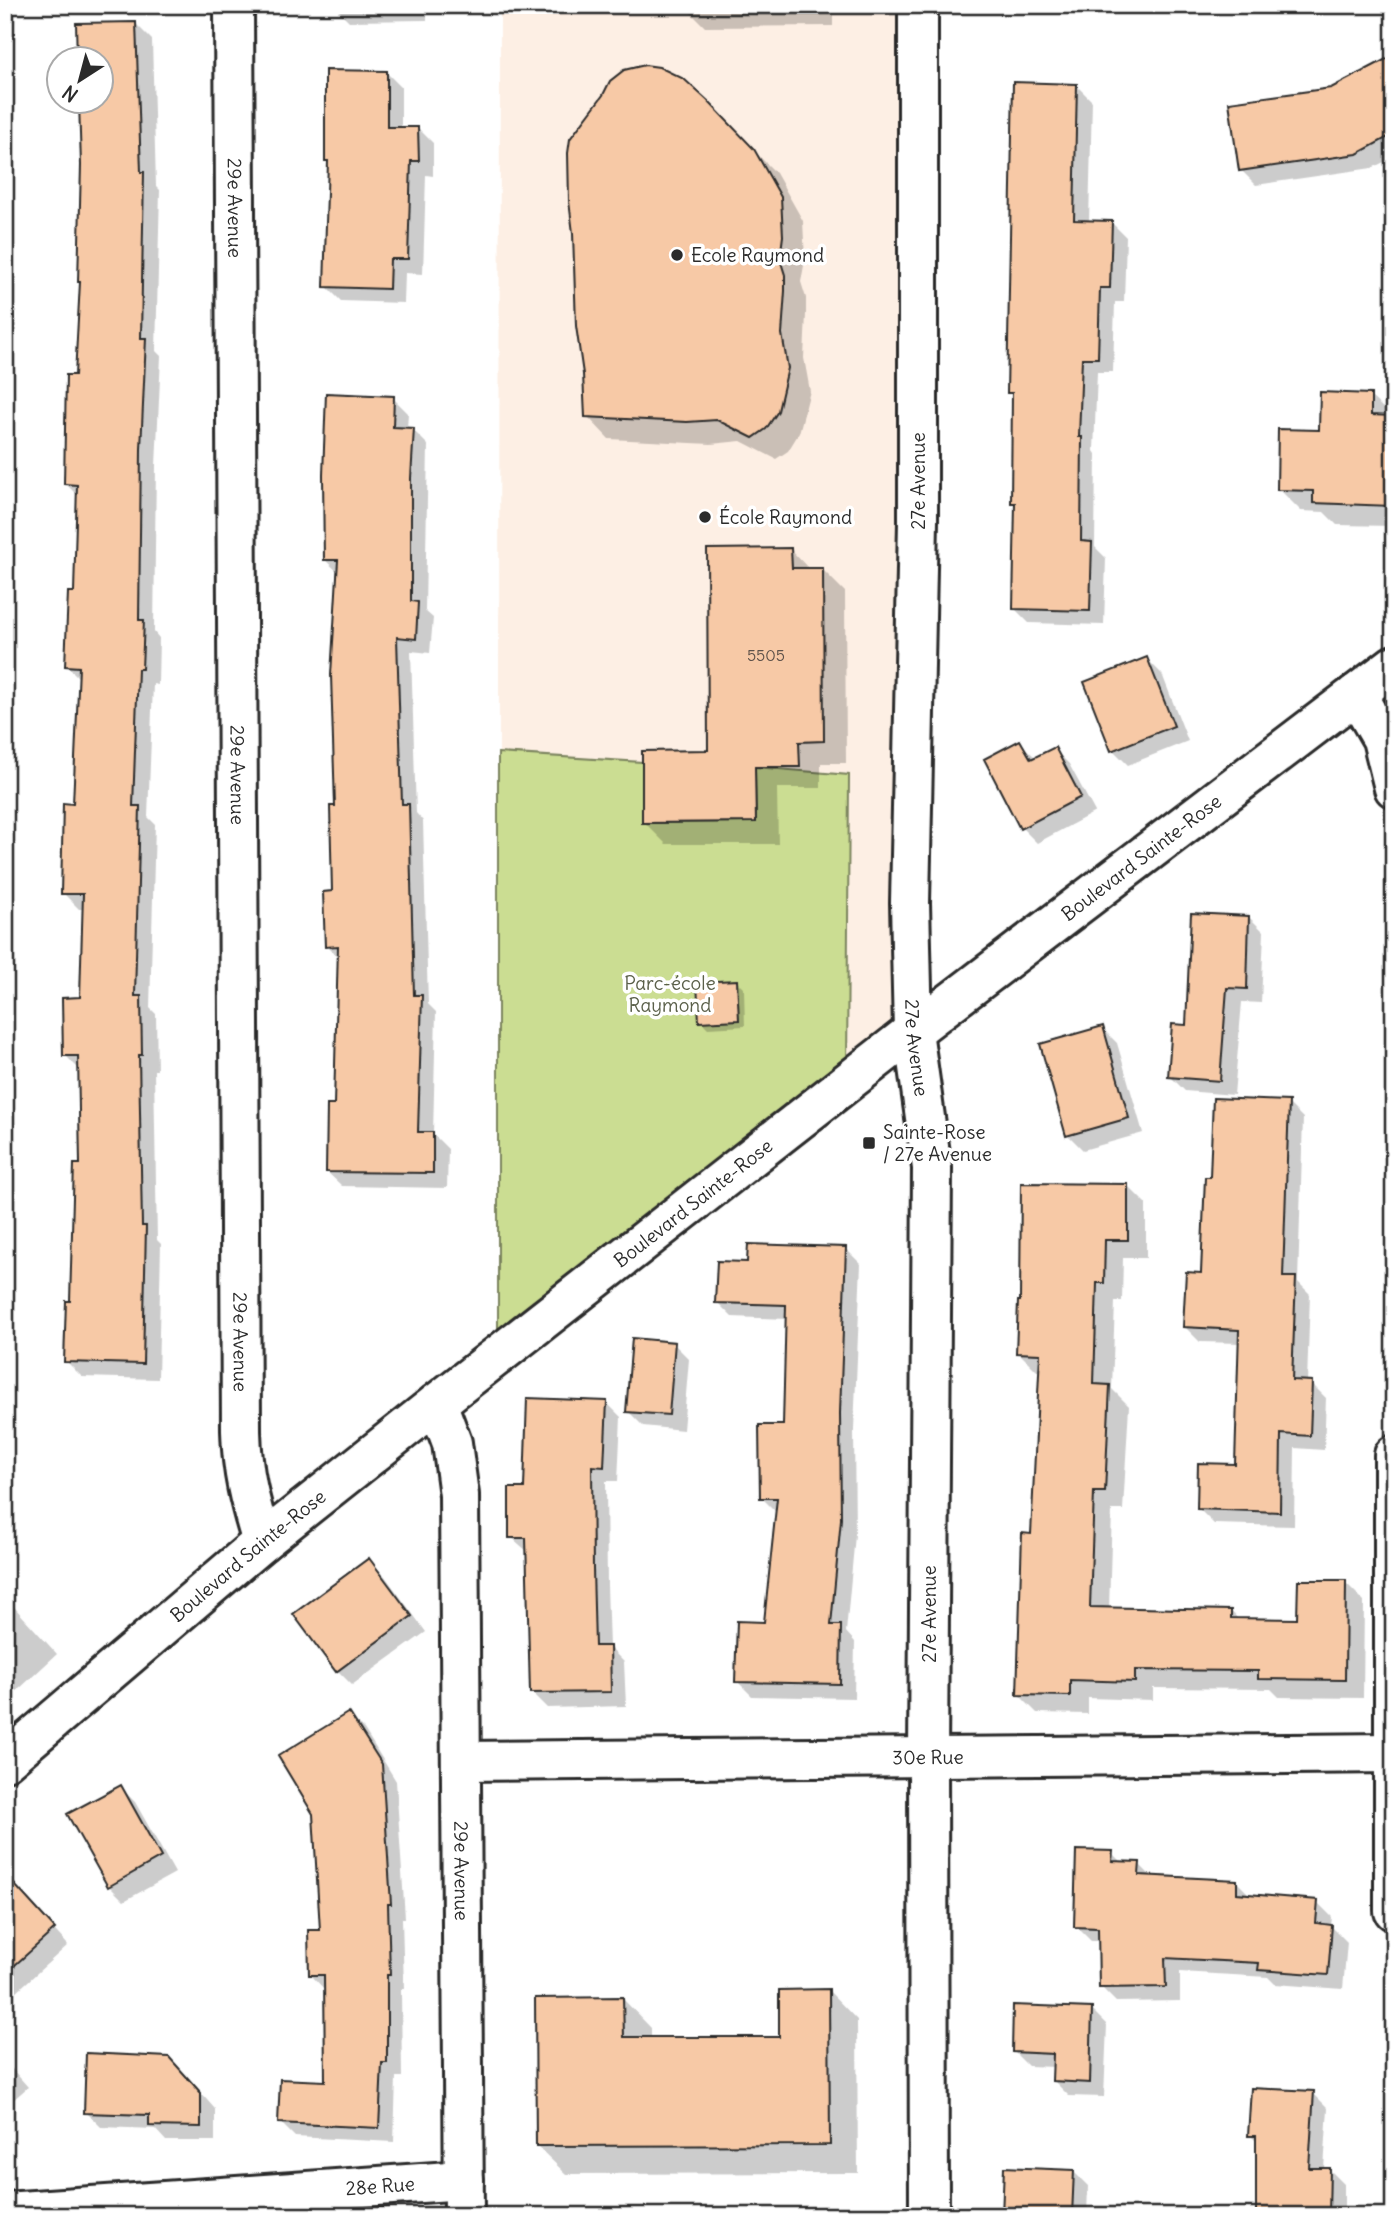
<svg xmlns="http://www.w3.org/2000/svg" width="1399" height="2221" font-family="Delius,sans-serif">
	<style>
		.built { fill: #fdefe4 }
		.green { fill: #cbdd92; stroke: #7b845e; stroke-width: 2 }
		.shadow { fill: #0003 }
		.building { fill: #f7c9a6; stroke: #2b2b2b; stroke-width: 2 }
		.lines { fill: none; stroke-linecap: round; stroke-linejoin: round }
		.minor-casing { stroke: #2b2b2b; stroke-width: 44 }
		.minor { stroke: #fff; stroke-width: 38 }
		.poi-dot { fill: #2b2b2b; stroke: #fff; stroke-width: 2.5 }
		.labels { text-anchor: middle; stroke-width: 7; stroke-linejoin: round; paint-order: stroke }
		.number-label { font-size: 16px; fill: #5e524a }
		.street-label { font-size: 19px; fill: #2b2b2b; stroke: #fff }
		.poi-label { font-size: 19px; fill: #2b2b2b; stroke: #fff; text-anchor: start }
		.park-label { font-size: 19px; fill: #5b604a; stroke: #fff }
	</style>
	<rect width="100%" height="100%" fill="#fff"/>
	<filter id="ink" filterUnits="userSpaceOnUse"><feTurbulence type="fractalNoise" baseFrequency=".0143" numOctaves="2"/><feDisplacementMap in="SourceGraphic" scale="14" xChannelSelector="R" yChannelSelector="G"/><feConvolveMatrix kernelMatrix="1 2 1 2 8 2 1 2 1" color-interpolation-filters="sRGB"/></filter>
	<g filter="url(#ink)">
		<!-- built -->
		<path class="built" d="M500 5H913L910 1022 498 1350Z"/>
		<!-- green -->
		<path class="green" d="M498 753 642 762 643 823 756 822 755 767 849 775 847 1072 498 1349Z"/>
		<!-- shadow -->
		<path class="shadow" d="M333 5H427V20L349 21Z
			M683 5H833V26L705 27Z
			M136 24 152 40 156 186 160 190 156 351 161 356 156 466 154 632 159 638 158 685 153 684 148 817 155 824 150 1008 156 1014 157 1070H154L157 1240 161 1244 158 1379 82 1377 66 1361 82 1165 80 1070 65 1055 82 999 84 909H79L63 893 75 806 80 679 67 666 76 594 78 496 66 484 77 377 82 284 80 282 82 165 80 102H102V60Z
			M1394 52V157L1372 168 1256 185 1241 170 1332 90 1375 67Z
			M386 72 401 87V128H418L433 143V176L426 175 423 274 405 273 404 303 341 301 326 286 329 162 327 160Z
			M683 80 776 173 803 221 805 260 801 282 806 298V314L804 358 810 391 799 433 788 451 776 459 741 441 711 444 609 439 587 416Z
			M1077 86 1092 101 1089 222H1111L1126 237 1124 302H1115L1113 372H1097L1094 451 1096 454 1095 547 1106 558 1104 625 1029 623 1014 608 1017 506 1012 502 1013 397 1009 392Z
			M1370 396 1394 418V526L1337 525 1324 512 1301 511 1279 489 1321 432Z
			M393 398 408 413 407 429 413 430 428 445 425 611 433 618 430 653 411 651 416 813 423 821 428 1004 436 1012 433 1134 448 1149 447 1188 342 1186 327 1172 336 1107 340 959 327 946 334 893 339 573 325 560Z
			M791 550 810 570H823L845 592 846 763H821V788H777L778 844H666L644 822 710 752Z
			M1147 659 1162 674 1188 741 1128 765 1113 750Z
			M1020 743 1036 758 1054 749 1069 764 1095 812 1037 843 1022 828Z
			M1249 917 1264 932 1261 1003 1242 1002 1234 1095 1185 1091 1170 1076 1188 1027Z
			M737 982 744 989 745 1026 708 1028 701 1021Z
			M1102 1028 1117 1043 1143 1133 1083 1150 1068 1135Z
			M1288 1103 1303 1118 1298 1282 1310 1294 1307 1383H1311L1326 1398 1324 1450 1295 1448 1294 1526 1214 1524 1199 1509 1237 1466 1241 1343 1200 1342 1185 1327 1202 1275 1212 1179Z
			M1127 1185 1146 1204V1258H1123L1122 1301H1115L1112 1389 1129 1406 1123 1510H1112L1109 1609 1231 1611 1239 1620 1299 1621 1345 1582 1364 1601 1363 1698 1279 1697 1271 1689 1153 1688V1700L1088 1698V1714L1037 1713 1018 1694 1033 1536 1041 1371H1037L1018 1352Z
			M846 1249 861 1264 854 1429 855 1535 846 1632 855 1642 854 1698 752 1696 737 1681 765 1624 777 1513 761 1497 785 1427 788 1319 732 1317 717 1302 749 1264Z
			M674 1344 689 1359 683 1430 643 1426 628 1411Z
			M606 1402 621 1417 618 1481H606L607 1585 609 1647 624 1662 626 1706 547 1708 532 1693 528 1552 511 1537 526 1489Z
			M369 1560 384 1575 426 1632 352 1685 337 1670Z
			M5 1597 57 1654 5 1702Z
			M349 1715 364 1729 396 1781 405 1918H402L404 1989H401L402 2077H396L394 2142 295 2137 280 2122 327 2082 325 1990 311 1975 322 1931Z
			M120 1787 135 1802 175 1873 124 1901 109 1886Z
			M1112 1853 1122 1863 1139 1864 1152 1877 1237 1882 1251 1896 1317 1902 1332 1917 1331 1926 1347 1942 1343 1989 1275 1984 1268 1977 1180 1972V2001L1116 2002 1101 1987 1100 1941H1091L1076 1926Z
			M5 1876 68 1945 5 2002Z
			M829 1991 857 2020 858 2173 566 2174 537 2146 623 1999 651 2028V2039L780 2038Z
			M1092 2010 1107 2025 1104 2097 1069 2096 1054 2081 1055 2067 1028 2066 1013 2051Z
			M5 2061 28 2087 5 2107Z
			M184 2074 215 2109V2141H166L155 2129 101 2127 86 2112Z
			M1313 2093 1328 2108 1324 2169H1329L1344 2184V2216H1258V2143L1250 2135Z
			M1073 2171 1088 2186 1087 2216H1004Z"/>
		<!-- building -->
		<path class="building" d="M136 22 141 172H144L141 338H146L141 449 139 620H144L142 669H138L133 806H140L135 996H141L142 1055H139L142 1226H146L143 1364 64 1362 66 1301H70L74 1164H80L78 1056H63L62 998 80 997 83 894H61L63 803 73 804 79 667 65 666 68 592H74L77 485 64 484 66 375H75L80 282H78L81 165 79 102H102V60H77L76 23Z
			M1394 55V134L1357 154 1239 171 1229 102 1331 88Z
			M645 65 659 67 684 79 707 100 754 149 781 197 783 236 780 259 785 275V291L782 334 788 368 778 411 766 429 753 438 717 420 687 422 585 417 583 374 576 326 573 233 569 201 568 153 570 139 603 95 610 81 624 70Z
			M325 70 387 71V127H418L419 161H411L408 259H390L389 289 324 287 328 161H325Z
			M1013 82 1077 84 1074 220 1112 221 1110 288H1100L1098 358H1082L1079 437H1082L1081 541 1092 542 1090 611 1013 609 1015 503H1011L1012 393H1007Z
			M1320 392 1371 394V415L1394 416 1392 506 1313 503V491L1277 490 1278 429 1319 430Z
			M326 393 394 396 393 427 414 428 411 478V601L418 602 416 639 397 637 402 804H409L414 995H422L418 1132H433V1173L326 1172 327 1105H334L338 946 325 947 323 892 332 891 330 806H335L331 675 338 560H324L323 475Z
			M791 548 792 568H823L824 741 799 742 800 767H755L756 822 642 823V751L708 750 707 549Z
			M1147 657 1174 726 1111 751 1084 682Z
			M1020 740 1031 759 1055 747 1081 797 1020 829 984 759Z
			M1191 913 1249 916 1247 989 1227 988 1220 1081 1168 1077 1172 1024 1186 1025Z
			M737 980 739 1020 699 1022 697 982Z
			M1103 1026 1129 1118 1066 1136 1040 1044Z
			M1213 1098 1289 1101 1283 1277H1296L1292 1380 1312 1381 1310 1436 1281 1434 1280 1512 1197 1509 1198 1463 1235 1464 1239 1330 1183 1327 1186 1272 1201 1273 1205 1177H1210Z
			M1021 1183 1128 1184V1240H1105L1104 1283H1097L1094 1384 1110 1385 1105 1492H1094L1090 1607 1231 1610V1618L1297 1619 1298 1580H1346L1345 1680 1258 1679V1671L1135 1670V1682L1070 1680V1696L1017 1695 1022 1533 1031 1534 1040 1354 1016 1353 1018 1301H1020Z
			M748 1244 846 1247 840 1413 841 1519 831 1625H841L840 1684 735 1682 737 1621 764 1622 777 1498H760L759 1425H783L786 1305 715 1303 717 1261 747 1262Z
			M632 1338 675 1342 669 1415 626 1412Z
			M527 1398 607 1401 604 1467 592 1466 593 1569 595 1646H610L611 1692 530 1693 526 1538H509V1488H524Z
			M369 1558 412 1616 336 1672 293 1614Z
			M349 1712 382 1764 391 1904H388L390 1975H387V2063H382L379 2128 278 2123 280 2079 325 2081 324 1975H309L308 1930H320L313 1814 278 1756Z
			M121 1785 161 1857 108 1887 67 1814Z
			M1076 1850 1113 1851 1112 1861 1140 1862 1139 1875 1237 1880V1893L1318 1900 1316 1923 1332 1925 1328 1975 1258 1970 1259 1963 1165 1958 1166 1987 1099 1988 1098 1928 1074 1927Z
			M5 1874 55 1929 5 1974Z
			M829 1989 830 2145 536 2146 535 1998 623 1997 624 2037H779V1990Z
			M1013 2005 1092 2008 1090 2083 1052 2081 1053 2054 1012 2052Z
			M86 2053 169 2057 201 2093V2127L149 2126V2115L84 2113Z
			M1251 2088 1314 2091 1309 2168H1330L1329 2216H1256V2136H1248Z
			M1004 2167 1074 2170 1072 2216H1002Z"/>
		<g class="lines">
			<defs>
				<g id="minor">
					<path id="s1" d="M234 5 241 1431C242 1472 250 1503 262 1542"/>
					<path id="s2" d="M918 5V521L910 903 913 1031 932 1168 928 1757 929 2216"/>
					<path d="M1356 694 1382 739 1394 788"/>
					<path id="s3" d="M437 1403 452 1443 459 1495 464 2216"/>
					<path d="M1394 1455V1911"/>
					<path id="s4" d="M5 1761 262 1542 437 1403 913 1031 1394 665"/>
					<path id="s5" d="M462 1761 1394 1753"/>
					<path id="s6" d="M5 2212 464 2180"/>
				</g>
			</defs>
			<!-- minor casing -->
			<use href="#minor" class="minor-casing"/>
			<!-- minor -->
			<use href="#minor" class="minor"/>
		</g>
	</g>
	<!-- markers -->
	<g class="poi-dot">
		<circle cx="677" cy="255" r="7"/>
		<circle cx="705" cy="517" r="7"/>
		<rect x="862" y="1136" width="14" height="14" rx="3.5"/>
	</g>
	<g class="labels">
		<!-- number labels -->
		<g class="number-label">
			<text x="766" y="661">5505</text>
		</g>
		<!-- street labels -->
		<g class="street-label">
			<text dy="7" stroke="none"><textPath href="#s1" startOffset="203">29e Avenue</textPath></text>
			<text transform="translate(918 481) rotate(-90)" y="7">27e Avenue</text>
			<text dy="7" stroke="none"><textPath href="#s1" startOffset="770">29e Avenue</textPath></text>
			<text dy="7" stroke="none"><textPath href="#s4" startOffset="1452">Boulevard Sainte-Rose</textPath></text>
			<text dy="7" stroke="none"><textPath href="#s2" startOffset="1043">27e Avenue</textPath></text>
			<text dy="7" stroke="none"><textPath href="#s4" startOffset="886">Boulevard Sainte-Rose</textPath></text>
			<text dy="7" stroke="none"><textPath href="#s1" startOffset="1337">29e Avenue</textPath></text>
			<text dy="7" stroke="none"><textPath href="#s4" startOffset="318">Boulevard Sainte-Rose</textPath></text>
			<text transform="translate(929 1614) rotate(-90)" y="7">27e Avenue</text>
			<text dy="7" stroke="none"><textPath href="#s5" startOffset="466">30e Rue</textPath></text>
			<text dy="7" stroke="none"><textPath href="#s3" startOffset="471">29e Avenue</textPath></text>
			<text dy="7" stroke="none"><textPath href="#s6" startOffset="376">28e Rue</textPath></text>
		</g>
		<!-- poi labels -->
		<g class="poi-label">
			<text x="691" y="262">Ecole Raymond</text>
			<text x="719" y="524">École Raymond</text>
			<text x="883" y="1139">Sainte-Rose<tspan x="883" dy="22">/ 27e Avenue</tspan></text>
		</g>
		<!-- park labels -->
		<g class="park-label">
			<text x="670" y="990">Parc-école<tspan x="670" dy="22">Raymond</tspan></text>
		</g>
	</g>
	<!-- margin -->
	<rect width="1399" height="2221" fill="none" stroke="#fff" stroke-width="28"/>
	<rect x="14" y="14" width="1371" height="2193" fill="none" stroke="#2b2b2b" stroke-width="2.5" filter="url(#ink)"/>
	<!-- north arrow -->
	<g transform="translate(80 80) rotate(216)"><circle r="33" fill="#ffffff" stroke="#aaaaaa" stroke-width="2"/>
	<path d="M0-5L12 26L0 18L-12 26Z" fill="#2b2b2b"/>
	<text y="-10" font-size="19" font-weight="bold" text-anchor="middle" fill="#2b2b2b">N</text>
	</g>
</svg>
